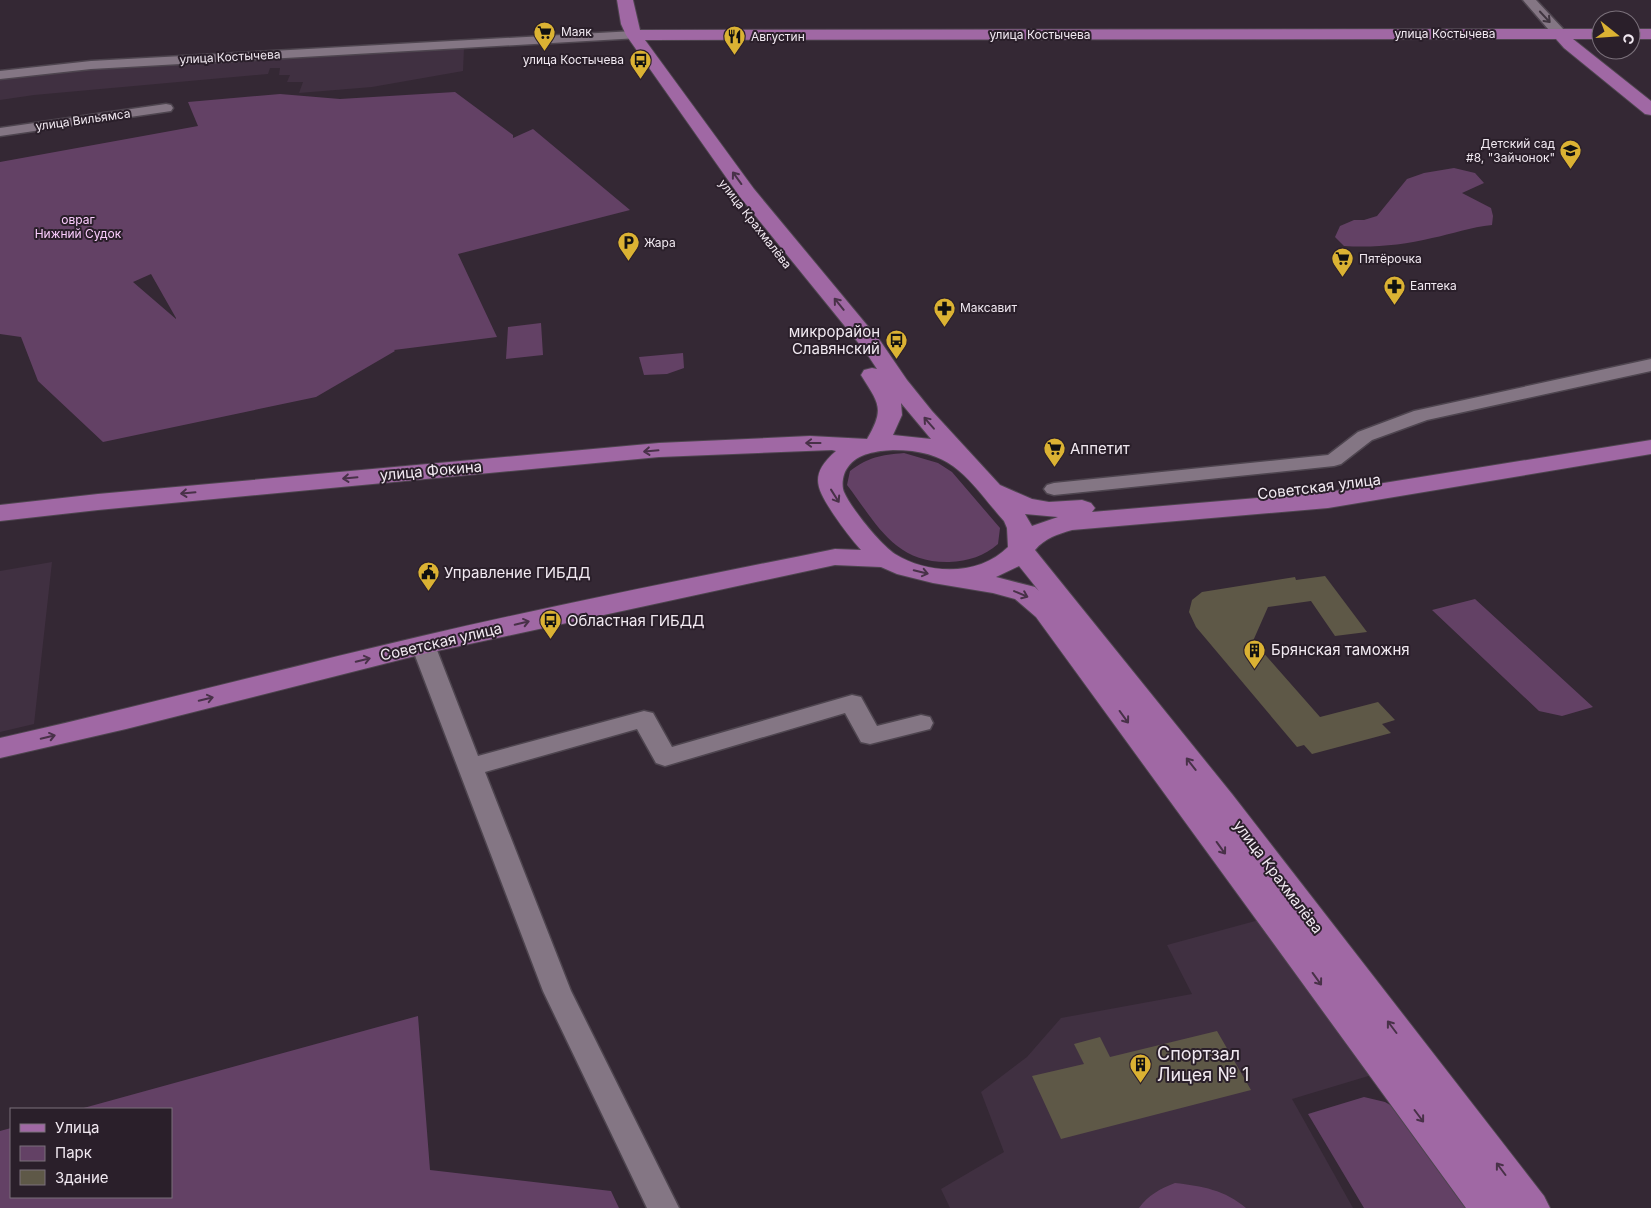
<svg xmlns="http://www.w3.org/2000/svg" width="1651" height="1208" font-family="Inter,sans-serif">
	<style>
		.built { fill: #403041 }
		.green { fill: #634165; fill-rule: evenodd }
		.building { fill: #5e5847 }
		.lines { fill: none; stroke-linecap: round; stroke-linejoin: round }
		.minor-casing { stroke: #4e454f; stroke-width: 3 }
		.major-casing { stroke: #4e454f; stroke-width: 2 }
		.minor { fill: #847684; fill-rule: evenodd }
		.major { fill: #a068a4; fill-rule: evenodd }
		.oneway { stroke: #403540 }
		.oneway2 { stroke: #483148 }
		.labels { text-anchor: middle; stroke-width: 4; stroke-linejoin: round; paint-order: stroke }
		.far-poi-label { font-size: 12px; fill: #f1e9f1; stroke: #2a1f2a; text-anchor: start }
		.far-street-label { font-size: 12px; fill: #f1e9f1; stroke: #2a1f2a }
		.far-park-label { font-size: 12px; fill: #fbccfd; stroke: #2a1f2a }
		.poi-label { font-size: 15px; fill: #f1e9f1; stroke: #2a1f2a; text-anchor: start }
		.street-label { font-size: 15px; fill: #f1e9f1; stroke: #2a1f2a }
		.near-poi-label { font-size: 18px; fill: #f1e9f1; stroke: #2a1f2a; text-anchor: start }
	</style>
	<rect width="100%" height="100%" fill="#342834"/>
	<!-- built -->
	<path class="built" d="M464 48 463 71 372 87 299 93 303 82H287L290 75H279L280 68H270L268 74 34 95 0 100V79L49 72Z
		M52 562 34 724 0 732V571Z
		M1270 917 1385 1071 1292 1099 1353 1208H950L941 1189 1004 1152 981 1092 1027 1057 1061 1018 1192 994 1167 945Z"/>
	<!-- green -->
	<path class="green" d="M455 92 513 135V138L533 129 630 210 458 254 497 337 394 350 395 351 316 397 103 442 38 381 21 337 0 334V162L198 126 188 102 280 94 340 99ZM151 274 176 318V319L133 282Z
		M1454 168 1475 173 1484 183 1462 193 1491 208 1493 216 1492 225C1471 227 1452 234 1432 238 1403 245 1373 248 1344 246L1335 237 1340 226 1354 220H1364L1377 216 1407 179 1424 173Z
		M541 323 543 355 506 359 508 327Z
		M683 353 684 368 667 374 644 375 639 357Z
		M904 453 938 463 952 472 1000 528 998 544C984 556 969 561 949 562 894 563 877 524 847 485L850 471C869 457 880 455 904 453Z
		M1475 599 1593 707 1562 716 1539 711 1432 610Z
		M418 1016 430 1170 611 1191 619 1208H0V1131L11 1128V1197H171V1109H80Z
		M1364 1097 1385 1102 1406 1114 1478 1208H1364L1308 1114Z
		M1175 1183C1202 1186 1225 1190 1246 1208H1139C1148 1195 1160 1189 1175 1183Z"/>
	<!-- building -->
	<path class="building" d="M1325 576 1367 632 1335 636 1311 601 1268 607 1253 641 1320 717 1378 702 1395 720 1382 724 1391 733 1312 754 1304 745 1297 747 1196 627 1189 612 1192 600 1202 592 1295 577 1296 580Z
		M1217 1031 1251 1090 1061 1139 1032 1076 1084 1064 1074 1044 1100 1037 1110 1057Z"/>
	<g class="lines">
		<defs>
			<path id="minor" d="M1523 0H1536L1565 31 1567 34 1565 37H1555Z
				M634 31 641 35 639 38 91 69 0 79V71L91 61Z
				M166 104 171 105 173 108 171 111 0 136V128Z
				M1651 359V371L1427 420 1372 440 1341 464 1334 466 1054 495 1047 493 1044 489 1047 485 1054 483 1328 455 1358 432 1414 411Z
				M423 638 431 640 435 645 478 756 644 711 653 713 672 747 852 695 861 697 877 726 921 715 930 717 933 723 930 729 870 744 861 742 845 713 665 766 656 763 637 729 485 772 571 991 679 1208H647L543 991 411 645 415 640Z"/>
			<path id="major" d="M617 0H633L640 30 1601 29V39H1573L1651 101V115L1645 114 1564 48 1556 39 645 40 754 189 881 342 907 380 932 411 1000 485 1032 499 1049 502 1082 500 1091 503 1095 508 1092 512 1328 492 1651 440V454L1328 508 1072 530C1058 534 1045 538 1035 550L1232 794 1544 1196 1550 1208H1466L1036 617 1015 599 993 593 933 583 897 574 881 567 835 565 423 654 126 729 0 758V738C141 706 281 669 422 636 559 604 697 577 835 549L861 550C851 539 843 528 834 515 817 489 808 475 836 451L832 450 659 457 98 510 0 521V505L98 494 659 443 810 436 867 439C885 408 879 404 861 375L864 370 872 368 877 369 865 351 740 197 626 35 621 24ZM901 403 931 439 893 435 902 415ZM893 450C955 450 967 479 1004 521L1007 528 1008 547C979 576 929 575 895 554 880 544 851 508 844 492 841 485 843 473 848 467 858 453 877 451 893 450ZM1025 514 1058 517 1032 526ZM1019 566 1039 591 1035 587 996 577Z
				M1631 29H1651V39H1631Z"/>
		</defs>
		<!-- minor casing -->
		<use href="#minor" class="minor-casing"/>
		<!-- major casing -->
		<use href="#major" class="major-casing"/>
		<!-- minor -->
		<use href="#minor" class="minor"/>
		<!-- major -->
		<use href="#major" class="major"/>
	</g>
	<!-- one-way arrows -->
	<defs><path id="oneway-shaft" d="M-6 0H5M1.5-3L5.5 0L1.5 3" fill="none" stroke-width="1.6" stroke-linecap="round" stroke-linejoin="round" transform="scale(1.25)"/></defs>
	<use class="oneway" href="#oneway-shaft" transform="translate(1545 17) rotate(47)"/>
	<g class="oneway2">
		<use href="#oneway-shaft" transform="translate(737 178) rotate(-126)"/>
		<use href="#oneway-shaft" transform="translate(839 304) rotate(-129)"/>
		<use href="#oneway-shaft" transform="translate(929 423) rotate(-131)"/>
		<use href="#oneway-shaft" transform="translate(813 443) rotate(180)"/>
		<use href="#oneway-shaft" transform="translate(651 451) rotate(175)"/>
		<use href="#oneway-shaft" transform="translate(350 478) rotate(175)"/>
		<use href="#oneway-shaft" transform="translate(188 493) rotate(175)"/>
		<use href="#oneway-shaft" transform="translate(835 496) rotate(58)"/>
		<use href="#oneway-shaft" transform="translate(921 572) rotate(14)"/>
		<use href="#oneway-shaft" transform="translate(1021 594) rotate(23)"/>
		<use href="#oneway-shaft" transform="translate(522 623) rotate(-13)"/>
		<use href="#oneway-shaft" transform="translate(363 660) rotate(-14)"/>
		<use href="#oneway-shaft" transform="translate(206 699) rotate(-14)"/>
		<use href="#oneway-shaft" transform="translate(1124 717) rotate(54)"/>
		<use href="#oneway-shaft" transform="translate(48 737) rotate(-13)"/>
		<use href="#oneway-shaft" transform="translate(1191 764) rotate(-128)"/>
		<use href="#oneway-shaft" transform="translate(1221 848) rotate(54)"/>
		<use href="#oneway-shaft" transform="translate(1317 979) rotate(54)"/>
		<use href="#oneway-shaft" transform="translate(1392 1027) rotate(-127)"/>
		<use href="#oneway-shaft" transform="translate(1419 1116) rotate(53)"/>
		<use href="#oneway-shaft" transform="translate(1501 1169) rotate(-127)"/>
	</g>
	<!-- icons -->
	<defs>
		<symbol id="supermarket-pin" viewBox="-11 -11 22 30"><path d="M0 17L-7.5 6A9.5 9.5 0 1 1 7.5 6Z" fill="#dbb233" stroke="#2a1f2a"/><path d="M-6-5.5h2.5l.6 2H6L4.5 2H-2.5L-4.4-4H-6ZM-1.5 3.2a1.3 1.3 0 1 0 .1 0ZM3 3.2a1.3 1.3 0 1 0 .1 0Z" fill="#111"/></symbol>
		<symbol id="restaurant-pin" viewBox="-11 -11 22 30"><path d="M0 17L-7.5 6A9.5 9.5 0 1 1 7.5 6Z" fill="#dbb233" stroke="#2a1f2a"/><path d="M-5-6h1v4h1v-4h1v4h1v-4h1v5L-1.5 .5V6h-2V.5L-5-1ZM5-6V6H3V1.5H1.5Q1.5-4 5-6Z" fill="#111"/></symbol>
		<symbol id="bus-pin" viewBox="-11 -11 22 30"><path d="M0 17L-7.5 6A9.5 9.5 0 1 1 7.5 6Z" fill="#dbb233" stroke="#2a1f2a"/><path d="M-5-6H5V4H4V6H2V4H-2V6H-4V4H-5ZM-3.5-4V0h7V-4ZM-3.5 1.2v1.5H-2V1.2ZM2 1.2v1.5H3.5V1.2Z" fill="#111"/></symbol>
		<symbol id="school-pin" viewBox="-11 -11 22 30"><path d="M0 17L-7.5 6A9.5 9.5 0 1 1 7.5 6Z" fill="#dbb233" stroke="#2a1f2a"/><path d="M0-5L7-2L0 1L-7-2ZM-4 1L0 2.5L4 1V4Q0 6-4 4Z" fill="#111"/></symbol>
		<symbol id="parking-pin" viewBox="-11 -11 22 30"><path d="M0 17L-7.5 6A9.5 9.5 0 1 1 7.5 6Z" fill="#dbb233" stroke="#2a1f2a"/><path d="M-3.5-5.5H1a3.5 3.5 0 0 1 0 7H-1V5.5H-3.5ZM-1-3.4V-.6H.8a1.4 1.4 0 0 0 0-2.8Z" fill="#111"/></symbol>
		<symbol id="pharmacy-pin" viewBox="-11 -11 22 30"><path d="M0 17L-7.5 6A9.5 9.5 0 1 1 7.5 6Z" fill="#dbb233" stroke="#2a1f2a"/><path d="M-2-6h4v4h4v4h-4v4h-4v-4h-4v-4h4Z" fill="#111"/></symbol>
		<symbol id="civic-pin" viewBox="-11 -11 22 30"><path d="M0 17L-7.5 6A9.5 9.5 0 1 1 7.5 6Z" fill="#dbb233" stroke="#2a1f2a"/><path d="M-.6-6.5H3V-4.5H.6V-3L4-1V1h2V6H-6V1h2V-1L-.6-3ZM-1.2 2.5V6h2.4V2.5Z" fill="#111"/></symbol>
		<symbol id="building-pin" viewBox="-11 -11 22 30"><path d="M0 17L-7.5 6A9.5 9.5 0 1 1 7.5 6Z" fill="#dbb233" stroke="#2a1f2a"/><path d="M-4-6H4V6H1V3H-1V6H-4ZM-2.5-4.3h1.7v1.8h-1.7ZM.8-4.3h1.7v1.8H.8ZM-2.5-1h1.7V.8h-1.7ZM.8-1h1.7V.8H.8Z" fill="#111"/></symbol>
	</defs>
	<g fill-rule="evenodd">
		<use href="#supermarket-pin" x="532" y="20" width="25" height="34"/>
		<use href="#restaurant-pin" x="722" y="24" width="25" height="34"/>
		<use href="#bus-pin" x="628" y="48" width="25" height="34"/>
		<use href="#school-pin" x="1558" y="138" width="25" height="34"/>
		<use href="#parking-pin" x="616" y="230" width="25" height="34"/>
		<use href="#supermarket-pin" x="1330" y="246" width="25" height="34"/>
		<use href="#pharmacy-pin" x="1382" y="274" width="25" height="34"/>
		<use href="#pharmacy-pin" x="932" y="296" width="25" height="34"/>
		<use href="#bus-pin" x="884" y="328" width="25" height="34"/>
		<use href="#supermarket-pin" x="1042" y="436" width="25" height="34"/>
		<use href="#civic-pin" x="416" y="560" width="25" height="34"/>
		<use href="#bus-pin" x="538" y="608" width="25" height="34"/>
		<use href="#building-pin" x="1242" y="638" width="25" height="34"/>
		<use href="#building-pin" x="1128" y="1052" width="25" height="34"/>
	</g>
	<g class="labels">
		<!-- far-poi labels -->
		<g class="far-poi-label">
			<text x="561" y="36">Маяк</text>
			<text x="751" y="41">Августин</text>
			<text x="624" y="64" text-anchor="end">улица Костычева</text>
			<text x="1555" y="148" text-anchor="end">Детский сад<tspan x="1555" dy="14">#8, "Зайчонок"</tspan></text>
			<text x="644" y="247">Жара</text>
			<text x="1359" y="263">Пятёрочка</text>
			<text x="1410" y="290">Еаптека</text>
			<text x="960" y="312">Максавит</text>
		</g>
		<!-- far-street labels -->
		<g class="far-street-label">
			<text x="1445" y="38">улица Костычева</text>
			<text x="1040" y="39">улица Костычева</text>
			<text transform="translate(230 57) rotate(-3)" y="4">улица Костычева</text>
			<text transform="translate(83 120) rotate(-8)" y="4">улица Вильямса</text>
			<text transform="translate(755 224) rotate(52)" y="4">улица Крахмалёва</text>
		</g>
		<!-- far-park labels -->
		<g class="far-park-label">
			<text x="78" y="224">овраг<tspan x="78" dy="14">Нижний Судок</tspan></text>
		</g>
		<!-- poi labels -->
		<g class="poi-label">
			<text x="880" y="337" text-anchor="end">микрорайон<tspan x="880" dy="17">Славянский</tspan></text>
			<text x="1070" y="454">Аппетит</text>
			<text x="444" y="578">Управление ГИБДД</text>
			<text x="567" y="626">Областная ГИБДД</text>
			<text x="1271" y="655">Брянская таможня</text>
		</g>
		<!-- street labels -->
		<g class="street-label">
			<text transform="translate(431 471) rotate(-5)" y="5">улица Фокина</text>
			<text transform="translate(1319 487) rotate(-7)" y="5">Советская улица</text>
			<text transform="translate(441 642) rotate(-13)" y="5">Советская улица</text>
			<text transform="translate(1278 877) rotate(53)" y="5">улица Крахмалёва</text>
		</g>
		<!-- near-poi labels -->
		<g class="near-poi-label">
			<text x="1157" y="1060">Спортзал<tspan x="1157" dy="21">Лицея № 1</tspan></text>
		</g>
	</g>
	<!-- legend -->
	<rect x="10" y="1108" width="162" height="90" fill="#2a1f2a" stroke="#7a707a"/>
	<rect x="20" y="1124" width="25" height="8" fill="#a068a4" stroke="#7a707a"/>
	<text x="55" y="1133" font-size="15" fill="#f1e9f1">Улица</text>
	<rect x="20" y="1146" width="25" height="15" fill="#634165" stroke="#7a707a"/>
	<text x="55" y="1158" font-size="15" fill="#f1e9f1">Парк</text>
	<rect x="20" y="1170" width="25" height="15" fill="#5e5847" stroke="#7a707a"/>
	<text x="55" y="1183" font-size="15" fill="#f1e9f1">Здание</text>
	<!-- north arrow -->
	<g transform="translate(1616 35) rotate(107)"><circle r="24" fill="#2a1f2a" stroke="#7a707a"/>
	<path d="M0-4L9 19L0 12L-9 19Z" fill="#dbb233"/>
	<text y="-8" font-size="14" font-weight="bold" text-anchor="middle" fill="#f1e9f1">С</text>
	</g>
</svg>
